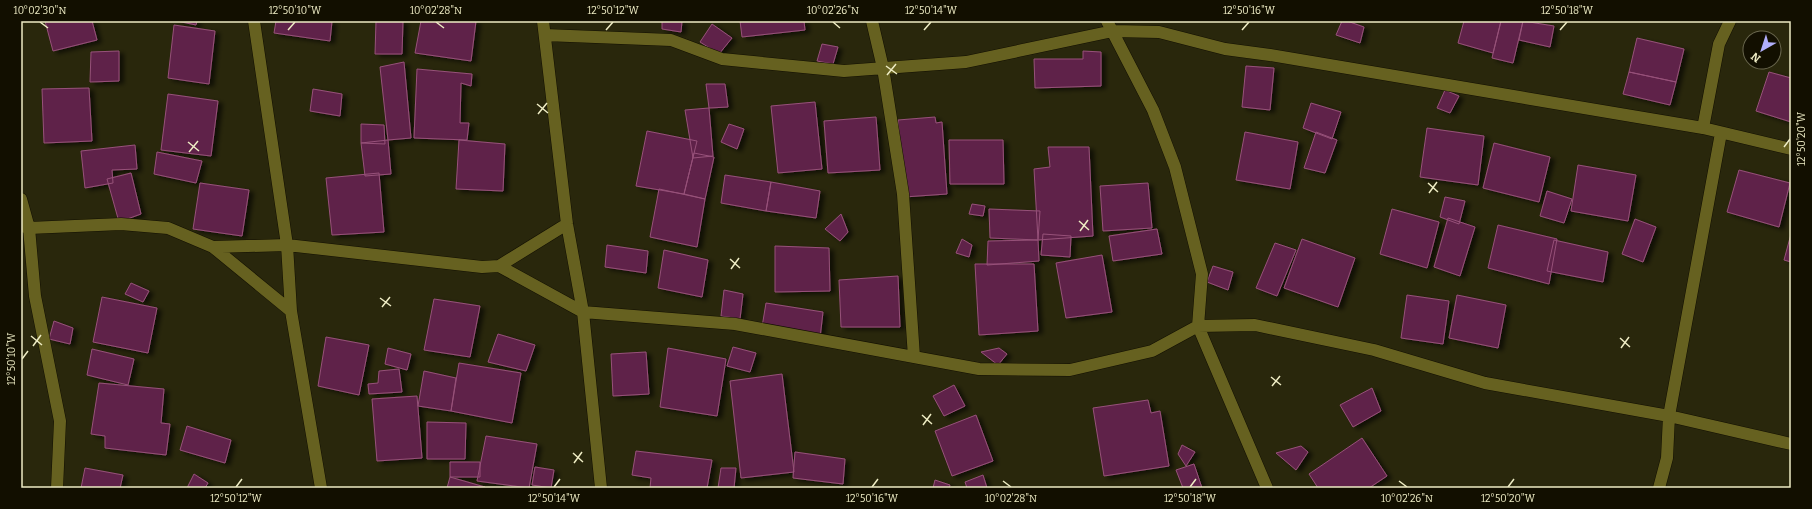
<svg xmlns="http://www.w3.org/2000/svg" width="1812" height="509" font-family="Bitter,serif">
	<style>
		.building { fill: #5f2348; stroke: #97517a; filter: url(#shadow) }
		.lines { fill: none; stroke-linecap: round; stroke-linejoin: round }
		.minor-casing { stroke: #120f00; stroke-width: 13 }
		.minor { stroke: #666120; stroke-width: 12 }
		.ticks { fill: none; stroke: #eeecc4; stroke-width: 1.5 }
		.neatline { fill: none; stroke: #eeecc4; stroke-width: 1.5 }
		.ticks-label { font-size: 10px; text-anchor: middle; fill: #eeecc4 }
	</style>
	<defs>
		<filter id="shadow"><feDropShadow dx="4.5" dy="2.5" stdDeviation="2" flood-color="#0009"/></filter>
	</defs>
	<rect width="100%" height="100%" fill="#29270c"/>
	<!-- building -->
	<path class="building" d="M45 21H92L97 40 53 51Z
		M177 21H197L196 25Z
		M276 21H332L330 41 274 33Z
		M376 21H403L402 54H375Z
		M421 21H476L471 61 415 53Z
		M662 21H682L681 32 662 29Z
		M740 21H804L805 30 742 37Z
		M1342 21H1347L1364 27 1360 43 1336 35Z
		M1464 21H1501L1493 53 1458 43Z
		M1501 21H1523L1513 63 1492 58Z
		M1523 21 1554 26 1550 47 1519 40Z
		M712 24 732 38 719 54 700 42Z
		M174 25 215 31 209 84 168 78Z
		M1637 38 1684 49 1676 82 1629 72Z
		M822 44 838 47 833 64 817 61Z
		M119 51V81L90 82 91 52Z
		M1083 51 1101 52V86L1035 88 1034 59H1083Z
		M404 62 411 138 388 140 380 67Z
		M1246 66 1274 68 1270 110 1242 107Z
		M417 69 472 74 471 86 461 83 460 123H469L467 140 414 138Z
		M1629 72 1676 82 1670 105 1623 94Z
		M1769 72 1791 78V122L1756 111Z
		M706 84H725L728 107 709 108Z
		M89 88 92 141 44 143 42 89Z
		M313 89 342 94 340 116 310 111Z
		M1445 90 1459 96 1450 113 1437 108Z
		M168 94 218 101 211 156 161 150Z
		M815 102 822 169 778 173 771 106Z
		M1311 103 1341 112 1332 139 1303 128Z
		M709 108 713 156 693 158 685 110Z
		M876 117 880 170 828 173 824 121Z
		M935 117 936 123 942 122 947 194 904 197 898 120Z
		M361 124 384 125 385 144 361 143Z
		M729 124 744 129 737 149 721 142Z
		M1427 128 1484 136 1478 185 1420 177Z
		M647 131 697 141 684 194 636 186Z
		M1245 132 1298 142 1290 189 1236 180Z
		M1316 132 1337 140 1325 173 1304 168Z
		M388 140 391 174 365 176 361 143Z
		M459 140 505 144 503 191 456 189Z
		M949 140H1003L1004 184H950Z
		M1494 143 1550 157 1539 202 1483 188Z
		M135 145 137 169 112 170 113 183 85 188 81 151Z
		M1048 147H1089L1093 236 1038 240 1034 169 1050 167Z
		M157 152 202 161 196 183 154 174Z
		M694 153 714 157 705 199 684 194Z
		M1578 165 1636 175 1628 221 1571 211Z
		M1739 170 1790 183 1779 227 1727 212Z
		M131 173 141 214 119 222 107 179Z
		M379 173 384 232 332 235 326 178Z
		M725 175 771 182 766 211 721 203Z
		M771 182 820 191 816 218 766 211Z
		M200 183 249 190 242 236 193 229Z
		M1148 183 1152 228 1103 231 1100 186Z
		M659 189 705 199 697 247 650 237Z
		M1547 191 1572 199 1564 223 1540 216Z
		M1445 197 1465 201 1459 224 1440 217Z
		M972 204 985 206 983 216 969 214Z
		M989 209 1040 211 1038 240 990 238Z
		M1392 209 1439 222 1427 268 1380 254Z
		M841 214 848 232 840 241 825 229Z
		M1448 218 1475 227 1460 276 1434 267Z
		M1635 219 1656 227 1643 262 1622 254Z
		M1498 225 1557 239 1549 284 1488 268Z
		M1157 229 1162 254 1113 261 1109 236Z
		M1043 234 1071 236 1070 257 1041 255Z
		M1791 234V262L1784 260Z
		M962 239 972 245 969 257 956 253Z
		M1302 239 1355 258 1338 307 1284 288Z
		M1038 240 1039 261 987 265 988 241Z
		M1554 240 1608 252 1603 282 1547 271Z
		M1275 243 1296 250 1277 296 1256 288Z
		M607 245 648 251 646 273 605 267Z
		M775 246 829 248 830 291 775 292Z
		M664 250 708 260 702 297 658 288Z
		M1102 255 1112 312 1066 318 1056 263Z
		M975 264H1034L1038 331 979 335Z
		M1213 266 1233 272 1228 290 1207 282Z
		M898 276 900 327H841L839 280Z
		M131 283 149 291 143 302 125 294Z
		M724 290 743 294 740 319 721 316Z
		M1407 295 1449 301 1443 344 1401 338Z
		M1457 295 1506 305 1498 348 1449 338Z
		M102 297 157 308 148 353 93 342Z
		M434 299 480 306 470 357 424 350Z
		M766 303 823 312 820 338 762 327Z
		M54 321 73 328 70 344 49 339Z
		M498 334 535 345 526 371 488 362Z
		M326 337 369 345 359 395 318 386Z
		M733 347 756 353 750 372 727 366Z
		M388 348 411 354 407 370 385 364Z
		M668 348 726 359 717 416 660 407Z
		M999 348 1007 354 998 365 981 352Z
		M92 349 134 359 128 385 87 375Z
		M646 352 649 394 613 396 611 354Z
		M459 363 521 373 512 423 451 411Z
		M399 369 402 392 369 394 368 384 378 383 379 371Z
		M424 371 456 378 451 411 418 406Z
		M782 374 794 472 741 478 730 381Z
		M99 383 164 389 161 423 170 424 166 455 105 448V436L91 434Z
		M954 385 965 406 944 416 933 396Z
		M1372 388 1381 411 1353 427 1340 405Z
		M417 396 422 458 377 461 372 399Z
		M1148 400 1151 413 1160 411 1169 466 1104 476 1093 408Z
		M976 415 993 461 952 476 935 431Z
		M427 422 466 423 465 459H427Z
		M187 426 231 440 225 463 180 450Z
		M486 436 537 444 529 488 477 481Z
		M1362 438 1387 476 1369 488H1318L1309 474Z
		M1182 445 1195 452 1186 466 1178 454Z
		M1301 446 1308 452 1296 470 1276 453Z
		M636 451 712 460 707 488H650L651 478 632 475Z
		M795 452 845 459 843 484 793 478Z
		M450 462H480V477H450Z
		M1194 464 1202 488H1183L1176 470Z
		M535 467 554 470 551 488 532 485Z
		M85 468 123 475 120 488H81Z
		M721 468H736L734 488H718Z
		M194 474 208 483 205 488H187Z
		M983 475 987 488H967L965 482Z
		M450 477 485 487 447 488Z
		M935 480 950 485 949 488H933Z"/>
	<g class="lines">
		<defs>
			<path id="minor" d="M254 21 287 245 291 311 321 488
				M543 21 567 224 583 312 601 488
				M872 21 883 68 903 194 914 357
				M1107 21 1153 110 1175 167 1202 274 1198 326 1267 488
				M545 35 671 40 722 59 844 71 966 62 1113 31 1159 32 1225 49 1270 55 1703 128 1791 149
				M1703 128 1719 44 1730 21
				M21 199 29 228 35 296 60 421 57 488
				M21 226 29 228 121 224 168 228 213 247 287 245 482 267 499 266 567 224
				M213 247 291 311
				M499 266 583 312 735 324 979 369 1070 370 1152 351 1198 326 1255 325 1374 350 1485 383 1669 416 1791 444
				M1659 488 1667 458 1669 416 1721 133"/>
		</defs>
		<!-- minor casing -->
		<use href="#minor" class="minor-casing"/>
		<!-- minor -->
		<use href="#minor" class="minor"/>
	</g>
	<!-- ticks -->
	<path class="ticks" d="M40 22 48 28M436 22 444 28M833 22 840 28M288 30 295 22M606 30 613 22M924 30 931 22M1242 30 1249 22M1560 30 1567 22M886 66 897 74M887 75 896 64M537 104 548 113M538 114 547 103M188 142 199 151M1784 147 1790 139M189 152 198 141M1428 183 1438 192M1429 193 1437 182M1079 221 1089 230M1080 231 1088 220M730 259 740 268M731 269 739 258M380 298 391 306M382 307 390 297M31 336 42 345M1620 338 1630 347M33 346 41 335M1621 348 1629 337M22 359 28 351M1271 377 1281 385M1272 386 1280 376M922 415 932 424M923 425 931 414M573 453 583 462M574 463 582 452M1003 481 1011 487M1399 481 1407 487M236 487 242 479M554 487 560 479M872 487 878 479M1190 487 1196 479M1508 487 1514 479"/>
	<!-- border -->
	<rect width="1812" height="509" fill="none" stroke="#120f00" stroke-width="44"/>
	<!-- north arrow -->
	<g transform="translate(1762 50) rotate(219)"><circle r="19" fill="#120f00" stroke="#6a674e"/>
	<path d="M0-3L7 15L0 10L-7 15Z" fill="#b0aefa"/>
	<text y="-6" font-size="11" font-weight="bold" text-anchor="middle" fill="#eeecc4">N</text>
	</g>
	<rect x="22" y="22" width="1768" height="465" class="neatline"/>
	<g class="ticks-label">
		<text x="40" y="14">10°02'30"N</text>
		<text x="295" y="14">12°50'10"W</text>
		<text x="436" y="14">10°02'28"N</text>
		<text x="613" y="14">12°50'12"W</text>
		<text x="833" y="14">10°02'26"N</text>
		<text x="931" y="14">12°50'14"W</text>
		<text x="1249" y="14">12°50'16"W</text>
		<text x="1567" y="14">12°50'18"W</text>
		<text transform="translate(1801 139) rotate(-90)" y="4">12°50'20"W</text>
		<text transform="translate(11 359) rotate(-90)" y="4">12°50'10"W</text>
		<text x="236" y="502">12°50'12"W</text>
		<text x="554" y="502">12°50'14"W</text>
		<text x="872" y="502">12°50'16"W</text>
		<text x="1011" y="502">10°02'28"N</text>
		<text x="1190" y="502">12°50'18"W</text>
		<text x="1407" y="502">10°02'26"N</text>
		<text x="1508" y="502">12°50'20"W</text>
	</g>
</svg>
